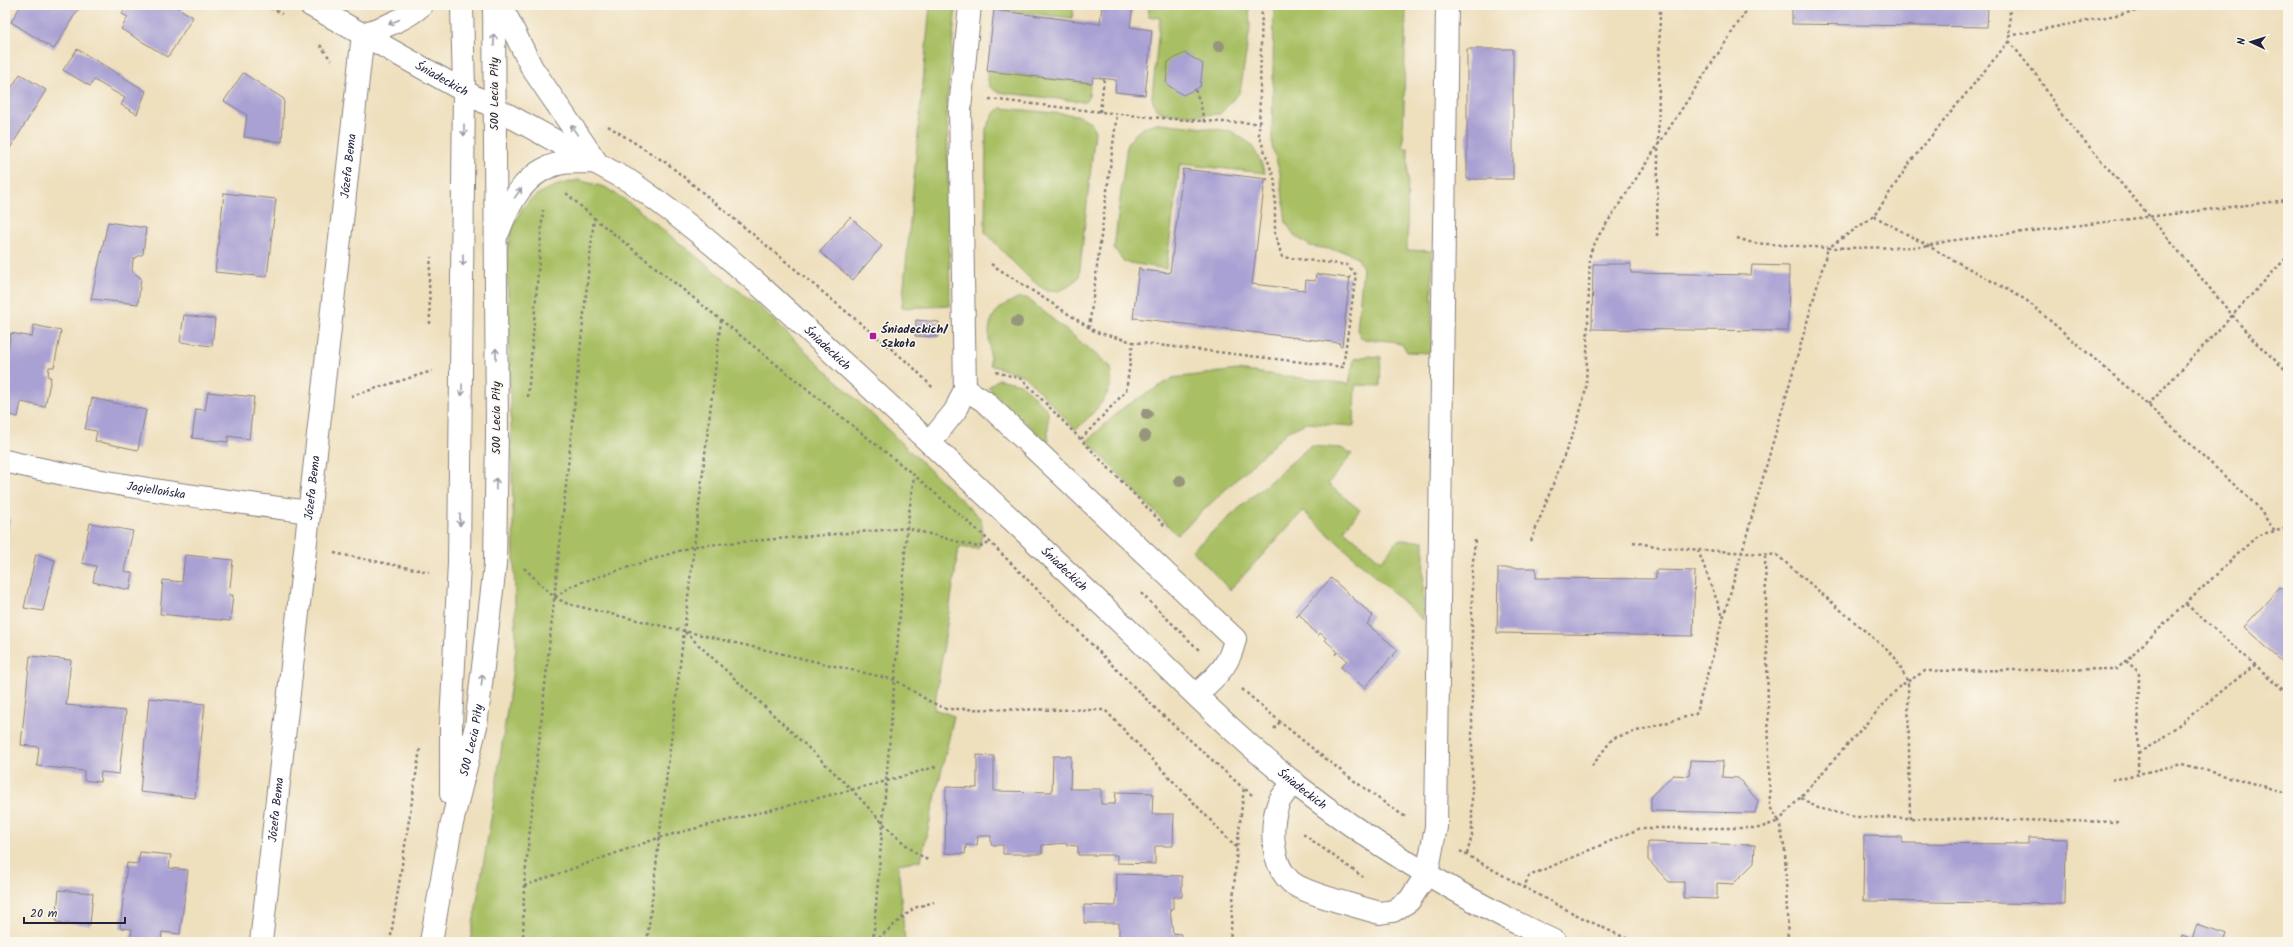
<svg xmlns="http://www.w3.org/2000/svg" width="2293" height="947" font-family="Kalam,sans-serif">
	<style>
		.green { fill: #a8bf64; stroke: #657050 }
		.building { fill: #a9a0d3 }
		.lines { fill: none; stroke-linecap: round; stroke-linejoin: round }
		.minor-casing { stroke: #88807c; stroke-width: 24 }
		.path { stroke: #88807c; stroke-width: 2.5; stroke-dasharray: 3 3; stroke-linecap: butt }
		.minor { stroke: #fff; stroke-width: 22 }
		.tree { fill: #98957d }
		.oneway { stroke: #9c9ca7 }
		.poi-dot { fill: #b5179e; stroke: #fbf7ec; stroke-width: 1.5 }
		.labels { text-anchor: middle; stroke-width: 3; stroke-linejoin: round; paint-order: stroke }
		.street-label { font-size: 12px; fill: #22223b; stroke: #fbf7ec }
		.poi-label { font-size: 12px; font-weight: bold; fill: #22223b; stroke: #fbf7ec; text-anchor: start }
	</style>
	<rect width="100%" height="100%" fill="#fbf7ec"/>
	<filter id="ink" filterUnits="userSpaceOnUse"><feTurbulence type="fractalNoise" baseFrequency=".025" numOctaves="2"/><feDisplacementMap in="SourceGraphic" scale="8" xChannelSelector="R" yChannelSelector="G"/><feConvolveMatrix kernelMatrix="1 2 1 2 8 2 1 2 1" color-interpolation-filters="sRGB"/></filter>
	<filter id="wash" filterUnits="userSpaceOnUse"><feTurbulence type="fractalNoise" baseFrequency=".012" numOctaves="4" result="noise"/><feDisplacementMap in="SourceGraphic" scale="16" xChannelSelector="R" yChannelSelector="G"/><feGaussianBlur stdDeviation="0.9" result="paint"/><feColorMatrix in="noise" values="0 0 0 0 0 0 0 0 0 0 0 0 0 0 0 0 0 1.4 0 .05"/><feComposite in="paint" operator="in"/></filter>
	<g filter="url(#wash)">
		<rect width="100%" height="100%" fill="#eedfbd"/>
		<!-- green -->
		<path class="green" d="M930 5H956L947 103 950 306 902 308Z
			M995 5H1074L1072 18 994 9Z
			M1149 5H1249L1250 28 1240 92 1220 114C1208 115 1169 117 1159 111 1154 107 1153 102 1152 97L1160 18 1148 16Z
			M1274 5H1406L1403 148H1408L1407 250 1432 251V353L1407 352 1403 345 1391 341 1362 339 1357 330 1363 268 1357 257 1347 252 1310 246 1295 236 1286 223 1280 173 1272 146Z
			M987 71 1090 83 1089 96 1085 102 997 92 989 86Z
			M1001 108 1077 115 1091 122 1095 131 1079 277C1071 285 1062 293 1049 291 1034 288 997 244 985 232L986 129 995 112Z
			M1160 123 1231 131 1251 144 1261 162 1265 173 1180 164 1166 269 1124 262 1114 248 1127 144C1136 132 1144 124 1160 123Z
			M578 180 605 187 631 204 764 311 981 519 983 532 978 549 959 547 934 709 954 716 921 860 898 864 905 942H470L492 813 516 648 507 252C515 205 531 190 578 180Z
			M1018 298H1027L1111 367C1116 395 1094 411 1076 430L1025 376 990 365C990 330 981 314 1018 298Z
			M1367 356 1381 357 1380 386 1355 385 1354 426 1306 423 1287 432 1177 535 1087 441 1124 407 1173 378 1237 370 1349 384 1354 359Z
			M998 379 1021 384 1048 410V443L988 388Z
			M1310 446 1341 448 1352 454 1328 484 1360 510 1344 530 1381 561 1398 540 1424 541 1423 620 1303 511 1230 590 1192 550Z"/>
		<g id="blocks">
			<!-- building -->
			<path class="building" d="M21 5H79L80 6 54 49 11 22Z
				M128 5H173L193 17 168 57 121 29 128 17 122 14Z
				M1102 5H1133L1130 27 1152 30 1145 95 1115 92 1116 80 1093 77 1092 83H1090L987 71 994 10 1100 24Z
				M1792 5H1988L1987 27 1792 24Z
				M77 49 146 91 137 114 121 105 125 98 94 80 90 86 63 70Z
				M1467 49H1513V179H1467Z
				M1185 53 1203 64 1200 87 1183 95 1166 84 1168 62Z
				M243 73 284 99 282 142 244 137 247 115 224 101Z
				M20 74 46 90 7 153 5 152V99Z
				M1182 169 1268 179 1265 180 1252 284 1305 290 1306 280 1315 281 1316 274 1348 278 1350 276 1342 346 1339 345 1340 343 1135 318 1133 319 1139 267 1141 270 1170 273 1183 171Z
				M224 193 276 199 267 277 215 272Z
				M850 217 882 246 853 280 820 252Z
				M108 222 146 228 143 254 133 259 132 271 141 278 138 304 91 299Z
				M1593 264H1631V273L1751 275 1752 265 1789 266 1788 331 1592 329Z
				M184 315 215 319 212 346 180 342Z
				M916 320 939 322 938 337 915 336Z
				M34 325 61 331 54 367H49L48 377H51L45 407 21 402 18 417 5 414V353L7 354 11 333 32 337Z
				M208 392 254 397 249 439 228 436V442L192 438 196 409 205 410Z
				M92 398 146 410 138 450 95 441 97 431 85 429Z
				M5 518 10 519 6 538H5Z
				M90 523 133 531 124 571 133 573 130 590 93 582 96 566 82 563Z
				M36 554 55 560 43 611 24 608Z
				M185 555 233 560 229 595H233L230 621 160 614 163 580 182 582Z
				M1498 568H1536V578L1656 579V570L1695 571 1693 636 1497 633Z
				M1331 578 1373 616 1367 624 1398 650 1364 688 1341 667 1347 660 1338 652 1335 655 1337 651 1325 640 1326 638 1320 633 1318 636 1299 614 1297 617 1296 616Z
				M2280 587 2288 594V667L2244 627Z
				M30 656 71 660 66 705 126 711 119 774 101 772 100 782 84 780V771L37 766 39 747 21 745Z
				M149 698 205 704 195 798 140 792Z
				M977 755 994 756V791L1052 792 1053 756H1071L1070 789H1101V804H1115L1116 792 1153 793 1152 814H1174L1173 846H1155V864L1117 863V855H1078V846L1067 845V843L1042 845V854H1003V845H991V836H978L977 845H966L965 854 945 853 946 787 977 788Z
				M1690 760 1723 761 1722 777 1738 778 1758 801 1755 813 1651 811V796L1673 775 1689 776Z
				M1864 836 1902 837V843L2028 844V838L2066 839 2065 904 1863 901Z
				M1648 842 1755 845 1754 863 1733 884 1717 883V899L1684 898V882H1669L1648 860Z
				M140 852 171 855 169 868 188 870 180 934 162 932 161 942 130 941 132 929 120 928 127 863 138 864Z
				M1117 874 1182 876V897H1173V909H1170L1173 933 1181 934V942H1119V923H1084V905L1116 906Z
				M59 890 93 893 90 925 56 922Z
				M2197 924 2227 934 2224 942H2180L2182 936 2192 940Z"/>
		</g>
	</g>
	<g filter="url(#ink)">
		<use href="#blocks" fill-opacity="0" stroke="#88807c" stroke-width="1"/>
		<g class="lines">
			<defs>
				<g id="minor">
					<path id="s1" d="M310 5 464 91 631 182C706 234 772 296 838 358 932 444 1024 531 1116 618 1175 675 1234 735 1298 786 1377 848 1466 900 1556 942"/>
					<path d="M501 5 532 68 595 160"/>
					<path d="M498 233C509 203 525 172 558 164 570 161 584 163 595 162"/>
					<path d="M965 389 984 401 1235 639C1229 667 1216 676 1197 694"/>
					<path d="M930 442 955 411 965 389 960 109 970 5"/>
					<path id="s2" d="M5 461C105 485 207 498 309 512"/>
					<path d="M1294 782C1289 789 1281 796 1278 804 1270 827 1271 865 1291 882 1305 894 1360 907 1380 913L1393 911 1409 901 1427 874 1436 827 1447 5"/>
					<path d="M451 794V724L459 563 464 91 462 5"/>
					<path id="s3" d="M261 942 363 34C384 27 405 20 422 5"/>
					<path id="s4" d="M431 942 451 827 476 726 495 565 497 432 494 5"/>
				</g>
			</defs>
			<!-- minor casing -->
			<use href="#minor" class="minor-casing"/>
			<!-- path -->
			<path class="path" d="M265 5 282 14
				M2009 36 2167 5
				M2009 41 2038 77 2061 114 2150 217 2254 341 2288 372
				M320 45 331 60
				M1195 90 1200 102 1204 121
				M989 99C1079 109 1169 122 1260 123
				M1100 112 1104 79
				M608 126 668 164 912 366 934 389
				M1874 216 2026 300 2148 405 2256 505 2275 531
				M594 218 914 475 982 534 1157 710 1243 788
				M1657 236 1660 5
				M1737 238 1753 243 1828 248 1874 216 1911 161 2009 41 2010 5
				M991 264 1096 332 1133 342
				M430 324 429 277 431 257
				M1089 328 1117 114
				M996 372 1022 379 1165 526
				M351 396 432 371
				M528 397 543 210
				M2148 405 2288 256
				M1081 439 1126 391 1133 342 1343 367 1356 275 1347 265 1282 257 1275 233V181L1259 135 1262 5
				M1531 541 1578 420 1586 389 1590 253 1599 235 1750 5
				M1633 542 1660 547 1777 555 1894 656 1908 682 1910 819
				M1698 550 1723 617
				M334 553 429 572
				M524 568 554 597 568 604 895 680 929 701 946 709 1105 710 1237 848 1244 788 1252 795
				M1141 593 1200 651
				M555 597 573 585 694 546 907 528 978 547 990 543
				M2186 604 2288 694
				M685 632C740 684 797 736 851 789 876 815 897 842 929 861
				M2126 661 2139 672 2138 776
				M1242 689C1295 735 1348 779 1407 818
				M1274 729 1280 722
				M2138 753 2157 742 2255 665
				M1592 766 1613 738 1696 714 1828 248 1923 247 1948 241 2288 200
				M2112 780 2182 764 2288 793
				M1801 798 1818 808 1855 817 2118 822
				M1303 834 1363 877
				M1460 851C1518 884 1574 916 1635 942
				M1467 854 1472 835V572L1475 540
				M524 886 661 837 887 781 938 766
				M1523 889 1529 876 1641 828H1759L1779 821 1770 807 1765 554
				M390 942 420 749
				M523 942 524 886 594 218 566 193
				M647 942 721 320
				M873 942 907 528 914 476
				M874 942 914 908 934 902
				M1230 942 1237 848
				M1788 942 1785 851 1779 821 1900 686 1925 671 2117 669 2258 535 2288 528"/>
			<!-- minor -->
			<use href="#minor" class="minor"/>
		</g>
		<!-- trees -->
		<g class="tree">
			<circle cx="1219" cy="46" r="6"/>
			<circle cx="1017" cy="322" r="6"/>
			<circle cx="1147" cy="414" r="6"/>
			<circle cx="1145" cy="436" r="6"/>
			<circle cx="1180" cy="481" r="6"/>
		</g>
		<!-- one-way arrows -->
		<defs><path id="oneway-shaft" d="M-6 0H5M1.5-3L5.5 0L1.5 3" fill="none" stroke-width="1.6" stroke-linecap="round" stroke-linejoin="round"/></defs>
		<g class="oneway">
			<use href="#oneway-shaft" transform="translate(394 22) rotate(156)"/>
			<use href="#oneway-shaft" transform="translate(494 40) rotate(-90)"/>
			<use href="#oneway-shaft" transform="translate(464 130) rotate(90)"/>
			<use href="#oneway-shaft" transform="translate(574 130) rotate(-125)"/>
			<use href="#oneway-shaft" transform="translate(518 193) rotate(-54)"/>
			<use href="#oneway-shaft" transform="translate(463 260) rotate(90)"/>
			<use href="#oneway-shaft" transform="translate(496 354) rotate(-91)"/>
			<use href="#oneway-shaft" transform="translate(462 390) rotate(91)"/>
			<use href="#oneway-shaft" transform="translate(496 484) rotate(-89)"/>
			<use href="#oneway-shaft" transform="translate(460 520) rotate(91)"/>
			<use href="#oneway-shaft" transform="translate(482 680) rotate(-83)"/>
		</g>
	</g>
	<!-- markers -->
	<rect class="poi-dot" x="869" y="332" width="8" height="8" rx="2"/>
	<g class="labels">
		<!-- street labels -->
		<g class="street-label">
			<text dy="4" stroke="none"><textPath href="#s1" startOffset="151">Śniadeckich</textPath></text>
			<text transform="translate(494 94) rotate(-90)" y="4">500 Lecia Piły</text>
			<text dy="4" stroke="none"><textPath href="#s3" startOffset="781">Józefa Bema</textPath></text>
			<text dy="4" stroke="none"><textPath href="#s1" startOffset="624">Śniadeckich</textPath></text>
			<text transform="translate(496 418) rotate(-90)" y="4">500 Lecia Piły</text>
			<text dy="4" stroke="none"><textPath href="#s3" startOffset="457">Józefa Bema</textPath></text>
			<text dy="4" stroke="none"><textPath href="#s2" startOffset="154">Jagiellońska</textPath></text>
			<text dy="4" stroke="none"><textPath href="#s1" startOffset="948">Śniadeckich</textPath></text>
			<text dy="4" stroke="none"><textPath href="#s4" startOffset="206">500 Lecia Piły</textPath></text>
			<text dy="4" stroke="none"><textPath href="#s1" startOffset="1272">Śniadeckich</textPath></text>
			<text dy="4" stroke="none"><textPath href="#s3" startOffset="133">Józefa Bema</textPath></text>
		</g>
		<!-- poi labels -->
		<g class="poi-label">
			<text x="881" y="333">Śniadeckich/<tspan x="881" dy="14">Szkoła</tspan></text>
		</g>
	</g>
	<!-- margin -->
	<rect width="2293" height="947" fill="none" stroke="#fbf7ec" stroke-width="20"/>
	<!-- north arrow -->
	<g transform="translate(2251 42) rotate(274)" stroke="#fbf7ec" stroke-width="3" paint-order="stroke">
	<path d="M0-3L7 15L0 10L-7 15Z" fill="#22223b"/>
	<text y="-6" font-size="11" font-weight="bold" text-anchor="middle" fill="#22223b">N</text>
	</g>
	<!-- scale -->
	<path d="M24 917v6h101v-6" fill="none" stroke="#22223b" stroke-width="2"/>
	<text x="30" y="917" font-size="12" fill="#22223b" stroke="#fbf7ec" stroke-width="3" paint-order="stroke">20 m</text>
</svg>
